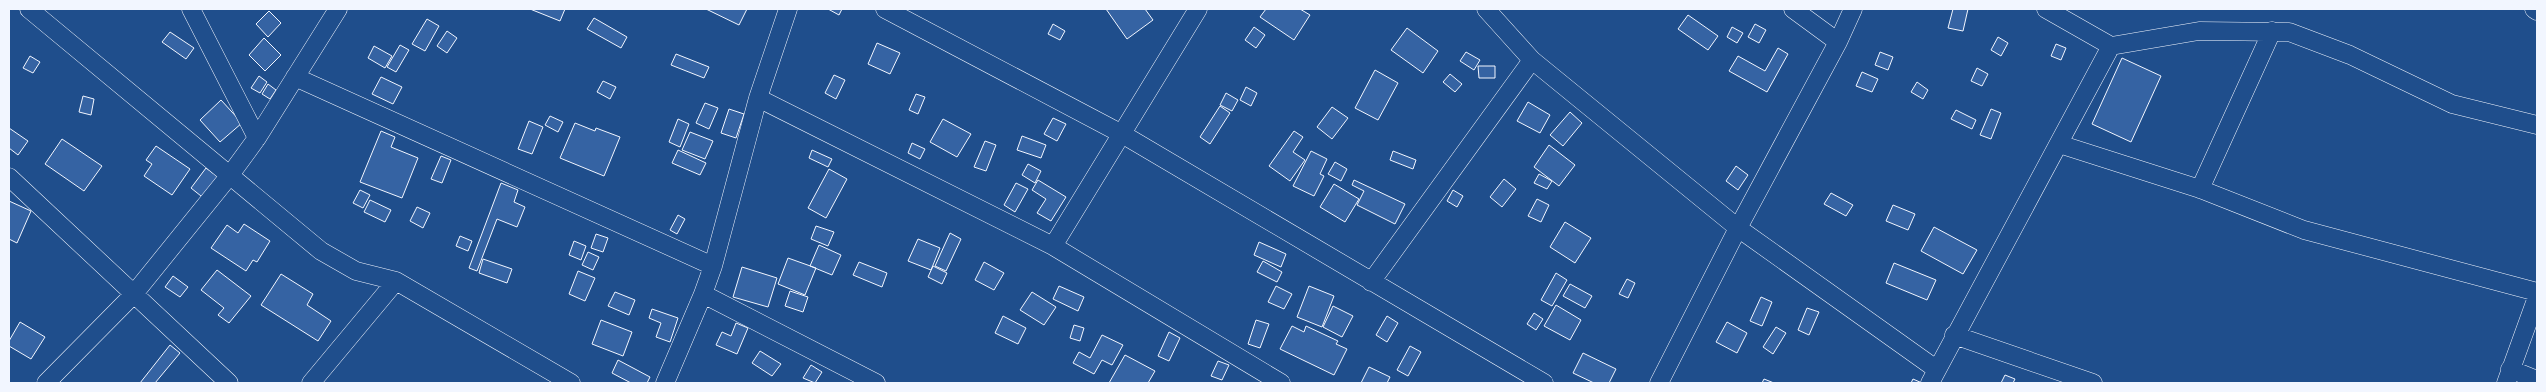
<svg xmlns="http://www.w3.org/2000/svg" width="2546" height="392" font-family="Rubik,sans-serif">
	<style>
		.building { fill: #3563a3; stroke: #f2f6ff }
		.lines { fill: none; stroke-linecap: round; stroke-linejoin: round }
		.street-casing { stroke: #f2f6ff; stroke-width: 19 }
		.street { stroke: #1f4e8c; stroke-width: 18 }
	</style>
	<rect width="100%" height="100%" fill="#1f4e8c"/>
	<!-- building -->
	<path class="building" d="M530 9H565L560 21Z
		M706 9H747L739 25Z
		M828 9H842L839 15Z
		M1106 9H1145L1153 20 1127 39Z
		M1266 9H1300L1310 15 1294 40 1260 17Z
		M1953 9H1968L1963 31 1948 28Z
		M269 11 281 23 268 37 256 24Z
		M1688 15 1718 36 1708 50 1678 29Z
		M594 18 627 37 621 48 587 29Z
		M427 19 439 26 425 51 412 44Z
		M1053 24 1065 31 1060 40 1048 34Z
		M1755 24 1766 30 1759 43 1748 37Z
		M1254 27 1265 35 1256 48 1245 40Z
		M1732 27 1743 33 1737 43 1727 37Z
		M1407 28 1438 51 1423 73 1391 50Z
		M447 31 457 38 447 53 437 46Z
		M170 32 194 48 186 59 162 42Z
		M1998 37 2008 43 2001 56 1991 50Z
		M264 38 281 55 265 71 249 55Z
		M877 43 900 53 890 74 868 64Z
		M2056 44 2066 48 2061 60 2051 56Z
		M400 45 409 50 396 72 387 67Z
		M374 46 392 56 385 68 368 58Z
		M1778 48 1788 54 1767 92 1729 71 1738 56 1765 71Z
		M1466 52 1480 60 1474 70 1460 61Z
		M1880 52 1893 57 1888 70 1875 65Z
		M676 54 709 67 704 78 671 65Z
		M30 56 40 62 33 73 23 68Z
		M2122 58 2161 76 2131 142 2092 124Z
		M1478 66H1495V78H1479Z
		M1977 68 1988 74 1982 86 1971 81Z
		M1375 70 1398 83 1378 120 1355 108Z
		M1862 72 1878 79 1872 92 1856 86Z
		M1450 74 1462 84 1455 92 1443 82Z
		M834 75 845 80 836 99 825 93Z
		M259 76 267 82 260 93 251 88Z
		M381 77 402 87 393 104 372 94Z
		M603 81 616 87 610 99 597 92Z
		M1917 82 1928 90 1923 99 1911 92Z
		M268 84 276 90 270 99 262 94Z
		M1246 87 1257 93 1251 106 1240 100Z
		M1226 93 1238 100 1232 111 1220 105Z
		M916 94 925 97 918 114 909 110Z
		M83 96 94 99 91 115 79 112Z
		M221 100 242 123 220 142 200 120Z
		M1528 102 1550 115 1540 133 1517 121Z
		M705 103 718 108 709 129 696 123Z
		M1220 106 1230 113 1210 144 1200 137Z
		M1332 107 1348 118 1332 139 1317 127Z
		M729 109 744 114 736 138 721 133Z
		M1991 109 2001 113 1991 139 1980 135Z
		M1956 110 1976 120 1972 129 1951 119Z
		M1570 112 1582 123 1563 146 1550 135Z
		M550 116 563 122 558 132 545 125Z
		M1053 118 1066 124 1057 141 1044 134Z
		M678 119 689 124 680 147 669 142Z
		M943 119 971 134 957 157 930 142Z
		M529 121 543 127 532 154 518 149Z
		M575 123 595 131 596 128 620 137 604 176 560 158Z
		M9 128 28 141 18 155 9 148Z
		M381 131 395 137 391 147 418 158 402 198 360 182Z
		M1294 131 1303 137 1293 152 1305 160 1290 181 1269 166Z
		M690 132 713 141 705 159 682 150Z
		M1022 136 1046 145 1041 158 1017 150Z
		M62 139 102 166 84 191 45 164Z
		M985 141 996 145 986 171 974 167Z
		M912 143 925 149 920 159 908 153Z
		M1549 145 1575 165 1559 186 1534 167Z
		M156 146 190 169 172 195 144 176 152 164 146 160Z
		M678 150 706 163 700 175 672 163Z
		M812 150 832 159 828 167 809 158Z
		M1311 151 1327 159 1320 174 1324 176 1314 196 1293 186Z
		M1393 151 1416 160 1413 169 1390 160Z
		M441 156 451 160 442 183 431 179Z
		M1335 162 1347 169 1341 181 1328 174Z
		M1028 164 1041 171 1035 183 1022 175Z
		M1736 166 1748 175 1738 190 1726 181Z
		M206 168 221 179 206 200 191 188Z
		M829 169 847 179 826 218 808 208Z
		M1539 174 1552 181 1547 189 1534 183Z
		M1504 179 1516 189 1502 207 1490 197Z
		M1038 180 1066 197 1051 221 1037 213 1046 199 1032 190Z
		M1354 180 1405 204 1395 224 1357 205 1364 191 1352 185Z
		M501 183 518 190 514 202 525 207 517 227 497 219 477 271 469 268Z
		M1016 183 1028 189 1015 212 1004 205Z
		M1334 184 1359 199 1345 222 1320 207Z
		M360 190 370 195 363 208 353 203Z
		M1453 190 1463 196 1457 207 1447 201Z
		M1831 193 1853 205 1846 216 1824 204Z
		M1537 199 1549 205 1541 222 1528 216Z
		M370 200 391 210 385 222 364 212Z
		M9 201 31 211 17 243 9 239Z
		M1893 205 1915 214 1908 230 1886 221Z
		M417 207 430 213 423 228 410 221Z
		M678 215 685 219 677 234 670 230Z
		M1565 222 1591 238 1575 263 1550 247Z
		M244 224 270 241 257 262 253 260 246 271 211 248 227 225 238 233Z
		M816 226 834 232 828 246 811 239Z
		M1934 227 1977 250 1963 274 1921 251Z
		M950 233 961 239 946 271 935 266Z
		M596 234 608 238 603 252 591 248Z
		M460 236 472 241 468 251 456 246Z
		M918 239 940 248 931 270 908 261Z
		M574 241 586 246 581 260 569 255Z
		M1259 242 1286 254 1281 267 1254 255Z
		M819 245 841 255 832 275 810 266Z
		M588 252 599 257 593 270 582 265Z
		M788 258 816 268 805 295 778 284Z
		M483 259 512 269 507 283 479 273Z
		M1263 261 1282 272 1277 282 1257 272Z
		M859 262 887 273 882 287 853 275Z
		M984 262 1004 273 994 290 975 280Z
		M1894 263 1936 280 1927 300 1886 283Z
		M933 266 947 273 942 284 928 277Z
		M742 267 777 278 768 307 733 297Z
		M217 270 251 296 229 323 218 315 224 308 201 290Z
		M578 271 595 278 585 301 569 294Z
		M1556 273 1567 280 1552 306 1541 300Z
		M281 274 313 294 307 305 331 321 318 341 261 305Z
		M173 276 188 287 180 297 165 287Z
		M1627 279 1635 283 1628 298 1619 294Z
		M1570 284 1592 296 1585 308 1563 296Z
		M1059 286 1084 297 1078 311 1053 299Z
		M1276 286 1292 294 1284 309 1268 302Z
		M1309 286 1334 296 1322 327 1297 317Z
		M790 291 808 297 803 312 785 306Z
		M615 292 635 300 629 315 608 306Z
		M1032 292 1056 307 1044 325 1020 310Z
		M1761 297 1772 302 1762 326 1750 321Z
		M1556 305 1581 320 1570 340 1544 326Z
		M1333 306 1353 316 1342 337 1323 327Z
		M1807 308 1819 312 1809 335 1798 330Z
		M652 309 678 318 670 342 656 337 661 323 649 318Z
		M1534 313 1543 319 1536 330 1527 324Z
		M1003 316 1026 328 1018 344 995 333Z
		M1387 316 1398 323 1387 342 1376 335Z
		M601 320 632 332 623 356 592 344Z
		M1256 320 1269 324 1260 348 1248 344Z
		M20 322 45 337 31 359 9 346V341Z
		M1727 322 1747 333 1737 353 1716 342Z
		M736 323 748 328 737 354 716 345 722 332 731 336Z
		M1074 325 1084 328 1080 341 1070 338Z
		M1292 326 1304 332 1306 326 1338 341 1336 344 1347 349 1334 375 1280 349Z
		M1776 327 1786 333 1773 354 1763 347Z
		M1169 332 1180 338 1169 361 1158 356Z
		M1102 335 1123 345 1112 365 1102 360 1094 374 1073 363 1079 352 1090 358Z
		M170 345 180 353 155 383H140Z
		M1410 346 1421 352 1408 376 1397 370Z
		M760 351 781 364 772 376 752 363Z
		M1583 353 1616 369 1609 383H1594L1573 373Z
		M1125 355 1155 371 1148 383H1109Z
		M618 360 650 377 647 383H631L612 373Z
		M1218 361 1229 365 1222 380 1211 376Z
		M811 365 822 372 815 383 803 378Z
		M1369 367 1390 377 1387 383H1361Z
		M2005 375 2015 379 2013 383H2001Z
		M1764 379 1774 383H1762Z
		M1913 379 1922 383H1911Z"/>
	<g class="lines">
		<defs>
			<path id="street" d="M29 9 321 251 356 271 396 281 571 383
				M191 9 257 138
				M885 9 1122 134 1544 383
				M1486 9 1532 60 1738 228 1936 369
				M1793 9 1838 42
				M2046 9 2111 46 2199 31 2289 32 2350 55 2452 104 2537 125
				M2534 9 2537 11
				M295 77 713 266
				M758 98 1053 246 1281 383
				M2059 144 2200 189 2304 230 2537 292
				M9 177 229 383
				M2200 189 2272 31
				M1053 246 1198 9
				M1371 282 1532 60
				M703 294 876 383
				M1954 335 2093 383
				M2510 369 2537 380
				M46 383 133 295 230 175 257 138 338 9
				M311 383 396 281
				M665 383 703 294 713 266 758 98 788 9
				M1659 383 1738 228 1838 42 1853 9
				M1930 383 2111 46
				M2506 383 2537 297"/>
		</defs>
		<!-- street casing -->
		<use href="#street" class="street-casing"/>
		<!-- street -->
		<use href="#street" class="street"/>
	</g>
	<!-- border -->
	<rect width="2546" height="392" fill="none" stroke="#f2f6ff" stroke-width="20"/>
</svg>
